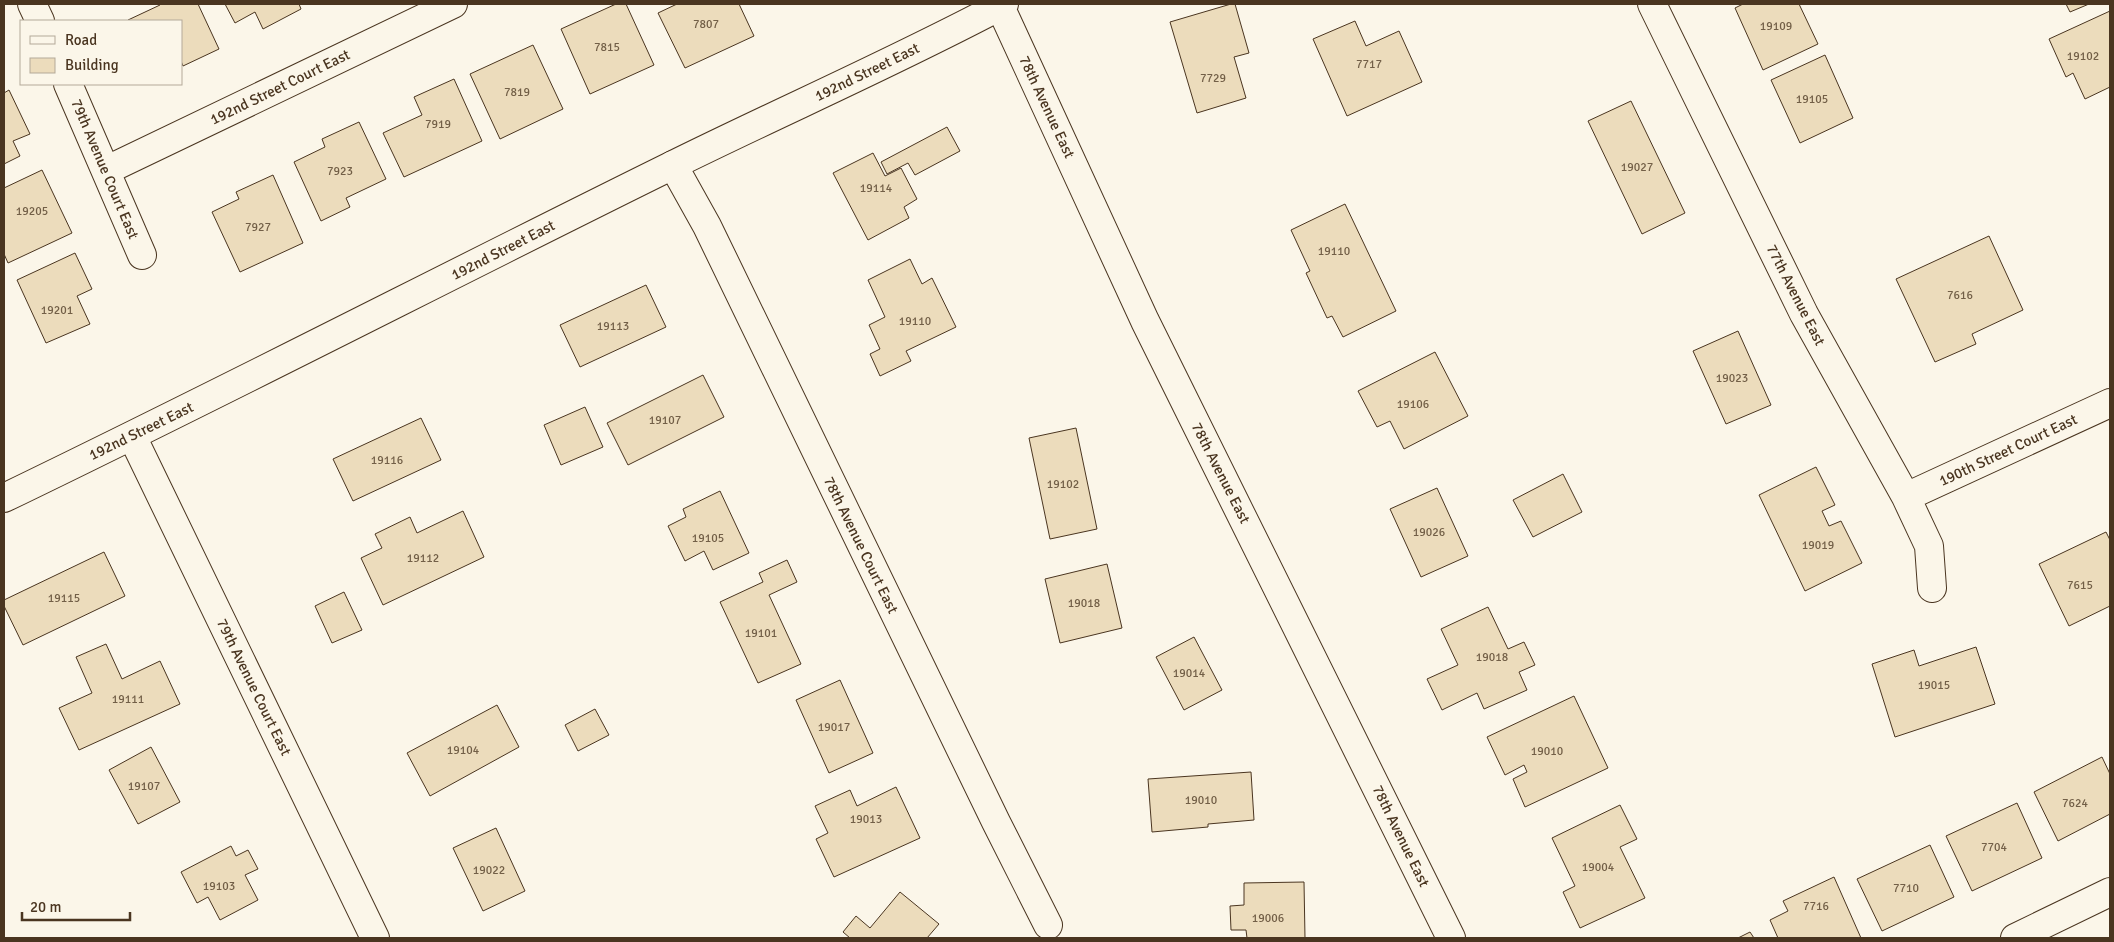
<svg xmlns="http://www.w3.org/2000/svg" width="2114" height="942" font-family="Signika,sans-serif">
	<style>
		.building { fill: #ecdcbc; stroke: #4a3520 }
		.lines { fill: none; stroke-linecap: round; stroke-linejoin: round }
		.minor-casing { stroke: #4a3520; stroke-width: 30 }
		.tertiary-casing { stroke: #4a3520; stroke-width: 30 }
		.minor { stroke: #fbf6e9; stroke-width: 28 }
		.tertiary { stroke: #fbf6e9; stroke-width: 28 }
		.labels { text-anchor: middle; stroke-width: 4; stroke-linejoin: round; paint-order: stroke }
		.number-label { font-size: 12px; fill: #725f47 }
		.street-label { font-size: 15px; fill: #4a3520; stroke: #fbf6e9 }
	</style>
	<rect width="100%" height="100%" fill="#fbf6e9"/>
	<!-- building -->
	<path class="building" d="M159 4H198L219 49 183 66 181 61V21H129L128 20 160 5Z
		M225 4H299L301 9 263 29 255 12 235 23Z
		M616 4H626L654 65 590 94 561 29Z
		M677 4H739L754 36 685 68 658 13Z
		M1231 4H1235L1249 53 1234 57 1246 98 1197 113 1170 22Z
		M1743 4H1799L1818 44 1763 70 1735 8Z
		M2066 4H2089L2070 12Z
		M2110 11V87L2085 99 2073 73 2066 77 2049 39Z
		M1355 21 1366 46 1399 31 1422 82 1347 116 1313 39Z
		M533 45 563 109 500 139 470 74Z
		M1825 55 1853 118 1800 143 1771 80Z
		M454 79 482 141 404 177 383 133 422 115 414 97Z
		M9 90 30 134 13 141 20 156 4 164V93Z
		M1631 101 1685 213 1642 234 1588 121Z
		M359 122 386 179 346 198 350 207 321 221 294 162 325 147 322 139Z
		M947 127 960 151 915 175 908 163 887 174 881 162Z
		M873 153 885 176 901 168 917 199 904 207 909 218 868 240 833 173Z
		M42 170 72 233 8 263 4 254V188Z
		M273 175 303 243 240 272 212 212 239 199 236 192Z
		M1345 204 1396 311 1343 337 1332 316 1327 318 1306 273 1310 271 1291 230Z
		M1989 236 2023 310 1972 334 1976 344 1935 362 1896 279Z
		M75 253 92 289 77 296 90 324 46 343 17 280Z
		M910 259 922 284 932 278 956 327 906 351 911 361 880 376 870 354 880 349 869 325 885 317 868 280Z
		M646 285 666 327 580 367 560 325Z
		M1738 331 1771 405 1726 424 1693 351Z
		M1435 352 1468 416 1404 449 1390 421 1377 427 1358 391Z
		M703 375 724 417 628 465 607 423Z
		M585 407 603 447 561 465 544 425Z
		M421 418 441 460 353 501 333 459Z
		M1076 428 1097 529 1050 539 1029 438Z
		M1816 467 1835 505 1822 511 1829 526 1841 521 1862 563 1805 591 1759 495Z
		M1563 474 1582 512 1533 537 1513 500Z
		M1437 488 1468 556 1421 577 1390 509Z
		M720 491 749 553 713 570 704 551 685 561 668 526 686 517 683 509Z
		M463 511 484 557 383 605 361 558 382 548 375 534 410 517 417 533Z
		M2106 532 2110 540V606L2069 626 2039 564Z
		M104 552 125 596 23 645 4 606V600Z
		M787 560 797 582 769 595 801 664 758 683 720 602 763 582 759 573Z
		M1107 564 1122 628 1060 643 1045 579Z
		M344 592 362 630 332 643 315 606Z
		M1488 607 1508 649 1524 642 1535 665 1519 672 1527 690 1484 709 1477 693 1442 710 1427 679 1458 665 1441 629Z
		M1194 637 1222 690 1184 710 1156 657Z
		M106 644 122 679 160 661 180 704 79 750 59 708 92 693 76 657Z
		M1976 647 1995 704 1895 737 1872 664 1914 650 1919 666Z
		M840 680 873 753 829 773 796 700Z
		M1574 696 1608 768 1525 807 1513 779 1527 772 1524 765 1505 775 1487 737Z
		M497 705 519 747 430 796 407 753Z
		M595 709 609 735 578 751 565 725Z
		M151 747 180 802 138 824 109 770Z
		M2102 757 2110 774V814L2058 841 2034 792Z
		M1251 772 1254 820 1208 824V827L1152 832 1148 779Z
		M896 787 920 838 834 877 816 839 828 833 815 806 850 790 857 806Z
		M2017 803 2042 858 1972 891 1946 836Z
		M1620 805 1637 839 1620 847 1645 898 1580 928 1563 892 1575 886 1552 838Z
		M496 828 525 891 483 911 453 848Z
		M1930 845 1954 897 1882 931 1857 879Z
		M231 846 236 856 248 850 258 869 245 875 258 900 220 920 208 897 197 903 181 872Z
		M1834 877 1861 938H1778L1770 920 1788 911 1783 901Z
		M1304 882 1305 938H1247L1246 930H1231L1230 906 1244 905V883Z
		M900 892 939 924 927 938H850L843 932 856 916 870 928Z
		M1750 932 1754 938H1738Z"/>
	<g class="lines">
		<defs>
			<path id="minor" d="M32 4 40 21
				M1652 4 1804 314 1906 497 1929 546 1932 588
				M68 84 142 255
				M673 165 707 226 996 822 1048 925
				M107 170 453 4
				M132 436 375 938
				M1906 497 2110 403
				M2015 938 2110 892"/>
			<path id="tertiary" d="M999 4 1145 321 1451 938
				M4 498C228 390 448 276 671 166 782 111 895 62 1004 4"/>
		</defs>
		<!-- minor casing -->
		<use href="#minor" class="minor-casing"/>
		<!-- tertiary casing -->
		<use href="#tertiary" class="tertiary-casing"/>
		<!-- minor -->
		<use href="#minor" class="minor"/>
		<!-- tertiary -->
		<use href="#tertiary" class="tertiary"/>
	</g>
	<g class="labels">
		<!-- number labels -->
		<g class="number-label">
			<text x="706" y="28">7807</text>
			<text x="1776" y="30">19109</text>
			<text x="607" y="51">7815</text>
			<text x="2083" y="60">19102</text>
			<text x="1369" y="68">7717</text>
			<text x="1213" y="82">7729</text>
			<text x="517" y="96">7819</text>
			<text x="1812" y="103">19105</text>
			<text x="438" y="128">7919</text>
			<text x="1637" y="171">19027</text>
			<text x="340" y="175">7923</text>
			<text x="876" y="192">19114</text>
			<text x="32" y="215">19205</text>
			<text x="258" y="231">7927</text>
			<text x="1334" y="255">19110</text>
			<text x="1960" y="299">7616</text>
			<text x="57" y="314">19201</text>
			<text x="915" y="325">19110</text>
			<text x="613" y="330">19113</text>
			<text x="1732" y="382">19023</text>
			<text x="1413" y="408">19106</text>
			<text x="665" y="424">19107</text>
			<text x="387" y="464">19116</text>
			<text x="1063" y="488">19102</text>
			<text x="1429" y="536">19026</text>
			<text x="708" y="542">19105</text>
			<text x="1818" y="549">19019</text>
			<text x="423" y="562">19112</text>
			<text x="2080" y="589">7615</text>
			<text x="64" y="602">19115</text>
			<text x="1084" y="607">19018</text>
			<text x="761" y="637">19101</text>
			<text x="1492" y="661">19018</text>
			<text x="1189" y="677">19014</text>
			<text x="1934" y="689">19015</text>
			<text x="128" y="703">19111</text>
			<text x="834" y="731">19017</text>
			<text x="463" y="754">19104</text>
			<text x="1547" y="755">19010</text>
			<text x="144" y="790">19107</text>
			<text x="1201" y="804">19010</text>
			<text x="2075" y="807">7624</text>
			<text x="866" y="823">19013</text>
			<text x="1994" y="851">7704</text>
			<text x="1598" y="871">19004</text>
			<text x="489" y="874">19022</text>
			<text x="219" y="890">19103</text>
			<text x="1906" y="892">7710</text>
			<text x="1816" y="910">7716</text>
			<text x="1268" y="922">19006</text>
		</g>
		<!-- street labels -->
		<g class="street-label">
			<text transform="translate(867 72) rotate(-26)" y="5">192nd Street East</text>
			<text transform="translate(280 87) rotate(-26)" y="5">192nd Street Court East</text>
			<text transform="translate(1047 107) rotate(65)" y="5">78th Avenue East</text>
			<text transform="translate(105 169) rotate(67)" y="5">79th Avenue Court East</text>
			<text transform="translate(503 250) rotate(-27)" y="5">192nd Street East</text>
			<text transform="translate(1796 295) rotate(63)" y="5">77th Avenue East</text>
			<text transform="translate(141 431) rotate(-26)" y="5">192nd Street East</text>
			<text transform="translate(2008 450) rotate(-25)" y="5">190th Street Court East</text>
			<text transform="translate(1221 473) rotate(63)" y="5">78th Avenue East</text>
			<text transform="translate(861 545) rotate(64)" y="5">78th Avenue Court East</text>
			<text transform="translate(254 687) rotate(64)" y="5">79th Avenue Court East</text>
			<text transform="translate(1401 836) rotate(64)" y="5">78th Avenue East</text>
		</g>
	</g>
	<!-- border -->
	<rect width="2114" height="942" fill="none" stroke="#4a3520" stroke-width="10"/>
	<!-- legend -->
	<rect x="20" y="20" width="162" height="65" fill="#fbf6e9" stroke="#b4a999"/>
	<rect x="30" y="36" width="25" height="8" fill="#fbf6e9" stroke="#b4a999"/>
	<text x="65" y="45" font-size="15" fill="#4a3520">Road</text>
	<rect x="30" y="58" width="25" height="15" fill="#ecdcbc" stroke="#b4a999"/>
	<text x="65" y="70" font-size="15" fill="#4a3520">Building</text>
	<!-- scale -->
	<path d="M22 912v8h108v-8" fill="none" stroke="#4a3520" stroke-width="2.5"/>
	<text x="30" y="912" font-size="15" fill="#4a3520" stroke="#fbf6e9" stroke-width="4" paint-order="stroke">20 m</text>
</svg>
